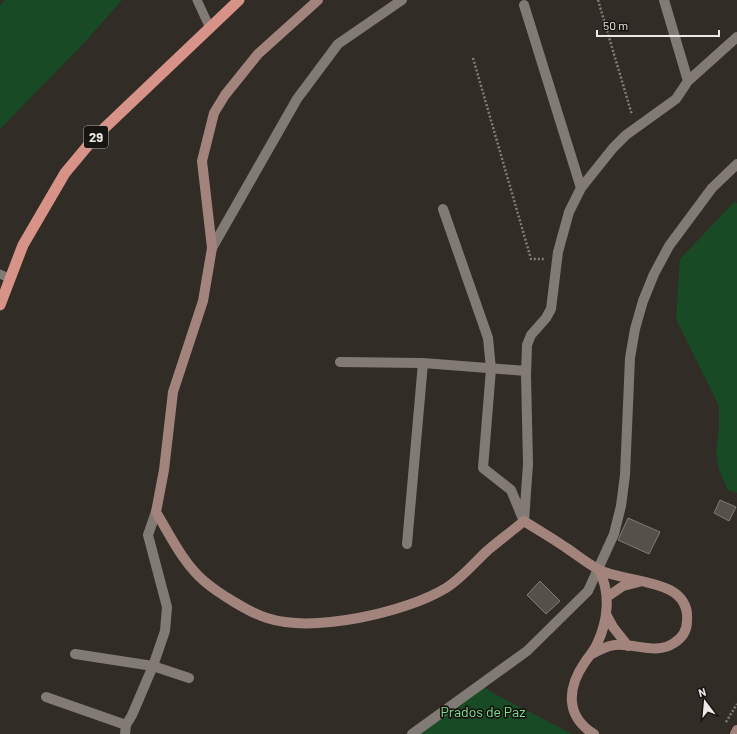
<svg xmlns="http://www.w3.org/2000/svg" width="737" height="734" font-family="Barlow,sans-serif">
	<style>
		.green { fill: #184b25 }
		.building { fill: #56504a; stroke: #827b75 }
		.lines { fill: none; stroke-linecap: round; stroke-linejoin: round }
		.path { stroke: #827d78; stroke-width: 2.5; stroke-dasharray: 2 2; stroke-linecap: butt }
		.service { stroke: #827b75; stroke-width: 9 }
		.minor { stroke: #827b75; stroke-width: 10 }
		.secondary { stroke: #a2847c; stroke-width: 10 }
		.trunk { stroke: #d89388; stroke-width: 11 }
		.labels { text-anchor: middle; stroke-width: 3.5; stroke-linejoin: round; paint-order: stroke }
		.shield { fill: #171512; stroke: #aca9a6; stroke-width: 1 }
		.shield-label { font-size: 13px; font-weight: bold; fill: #ece8e5 }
		.park-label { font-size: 14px; fill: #7bdf8e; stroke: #171512 }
	</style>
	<rect width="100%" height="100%" fill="#312c26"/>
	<!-- green -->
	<path class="green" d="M5 0H122L85 42 0 129V5Z
		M735 201 737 204V493L728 490 719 470 716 450 719 429V406L676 319 680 259Z
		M480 684 493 693 572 734H412Z"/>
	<!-- building -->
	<path class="building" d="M720 500 736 507 729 521 714 513Z
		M628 518 660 532 649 554 618 540Z
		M540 581 560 601 546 614 527 595Z"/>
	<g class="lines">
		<!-- path -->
		<path class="path" d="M598 0 632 115
			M473 58 531 259H545
			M726 722 737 704"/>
		<!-- service -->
		<path class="service" d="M197 0 210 28
			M0 274 9 278"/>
		<!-- minor -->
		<path class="minor" d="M664 0 688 81
			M524 5 581 188
			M443 209 488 338 491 369 483 468 511 490 523 519
			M212 248 297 99 338 44 402 0
			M340 362 423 363 526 371
			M524 521 528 464 526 375 527 345 531 335 546 318 551 309 558 252 569 212 581 188 613 148 626 135 676 99 688 81 737 37
			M407 544 423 363
			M75 654 153 666 189 678
			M46 697 126 725
			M125 734 126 725 132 715 153 666 165 631 167 607 148 535 156 512
			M412 734 527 651 588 591 614 534 621 506 625 475 630 358 635 329 643 301 654 274 669 246 712 188 737 164"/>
		<!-- secondary -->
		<path class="secondary" d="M318 0 258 54 225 95 214 113 202 161 212 248 203 301 173 392 164 470 156 512C170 535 183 563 204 581 218 593 250 613 267 618 313 633 405 613 446 588 461 579 475 562 488 550 500 540 512 531 524 521 538 530 552 538 565 547 576 554 586 563 598 569 623 584 691 576 687 621 687 630 682 638 674 643 657 655 634 643 615 645 606 646 599 650 592 654
			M607 597 623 586 639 582
			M606 614 613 627 628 646
			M594 734C565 716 567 688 585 662 589 656 594 651 597 644 608 621 611 593 599 570
			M735 734 737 730"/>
		<!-- trunk -->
		<path class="trunk" d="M0 305 23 245 65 173 95 137 239 0"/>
	</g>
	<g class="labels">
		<!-- shield labels -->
		<rect class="shield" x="84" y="126" width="24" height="22" rx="3"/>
		<g class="shield-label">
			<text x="96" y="142">29</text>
		</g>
		<!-- park labels -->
		<g class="park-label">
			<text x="483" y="717">Prados de Paz</text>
		</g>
	</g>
	<!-- north arrow -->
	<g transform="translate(705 702) rotate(344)" stroke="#171512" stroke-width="3" paint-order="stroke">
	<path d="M0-3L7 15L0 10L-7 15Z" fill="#ece8e5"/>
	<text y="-6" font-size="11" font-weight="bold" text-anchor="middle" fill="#ece8e5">N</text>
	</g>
	<!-- scale -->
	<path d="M597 30v6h122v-6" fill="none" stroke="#ece8e5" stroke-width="2"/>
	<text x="603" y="30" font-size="12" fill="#ece8e5" stroke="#171512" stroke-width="3" paint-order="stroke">50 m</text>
</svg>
